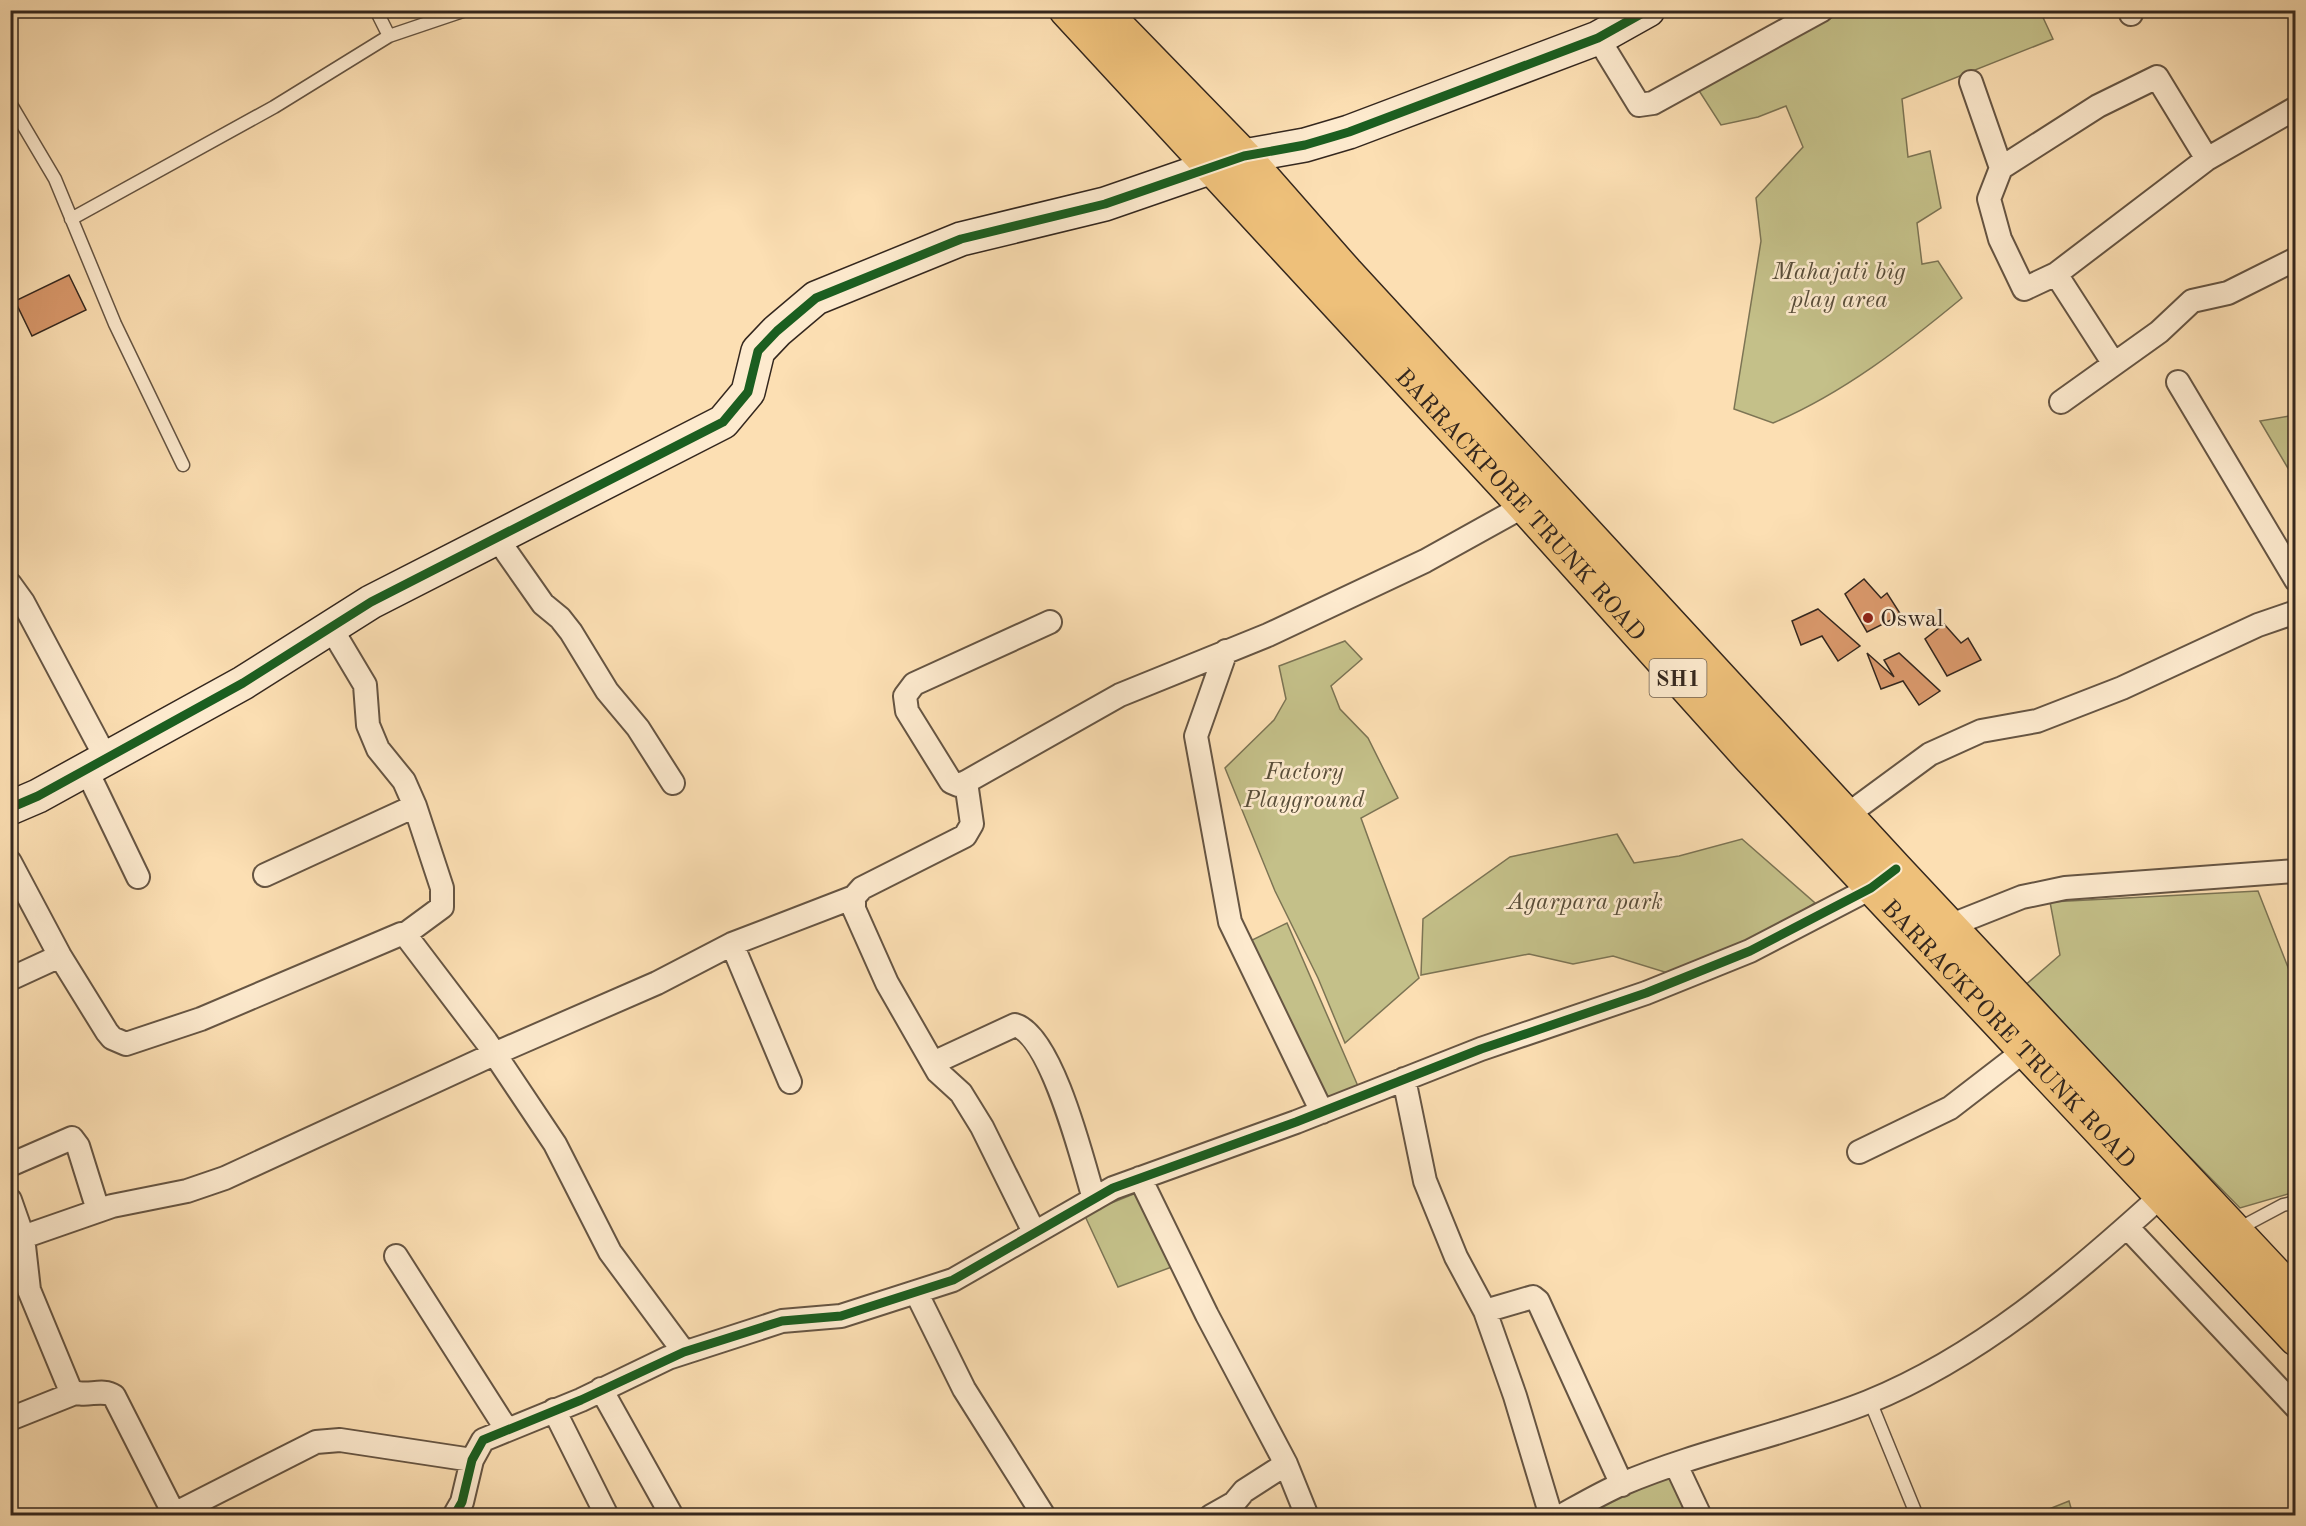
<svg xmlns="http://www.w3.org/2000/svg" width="2306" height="1526" font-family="'Old Standard TT',serif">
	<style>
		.green { fill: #c4c089; stroke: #7c7454; stroke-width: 1.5 }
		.building { fill: #d9986b; stroke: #34271e; stroke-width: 1.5 }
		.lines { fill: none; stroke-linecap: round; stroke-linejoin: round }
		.lane-casing { stroke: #665543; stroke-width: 15 }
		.street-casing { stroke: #665543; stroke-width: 26 }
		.secondary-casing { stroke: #34271e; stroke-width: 36 }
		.primary-casing { stroke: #34271e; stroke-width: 36 }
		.lane { stroke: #fdeace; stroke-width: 12 }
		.street { stroke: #fdeace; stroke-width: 22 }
		.secondary { stroke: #fdeace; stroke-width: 33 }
		.primary { stroke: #eec07a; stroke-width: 33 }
		.cycleway-casing { stroke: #fdeace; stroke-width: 13 }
		.cycleway { stroke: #1b5e20; stroke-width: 9 }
		.poi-dot { fill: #8f2418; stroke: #fdeace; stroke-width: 2 }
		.labels { text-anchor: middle; stroke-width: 5; stroke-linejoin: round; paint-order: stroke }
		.shield { fill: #fdeace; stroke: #706253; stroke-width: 1.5 }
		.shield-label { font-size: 22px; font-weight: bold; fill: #34271e }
		.park-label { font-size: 24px; font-style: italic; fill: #584d39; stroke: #fdeace }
		.street-label { font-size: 24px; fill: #34271e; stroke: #fdeace }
		.poi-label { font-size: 24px; fill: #34271e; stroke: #fdeace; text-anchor: start }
	</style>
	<rect width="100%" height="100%" fill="#fcdfb3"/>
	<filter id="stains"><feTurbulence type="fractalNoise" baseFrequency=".00333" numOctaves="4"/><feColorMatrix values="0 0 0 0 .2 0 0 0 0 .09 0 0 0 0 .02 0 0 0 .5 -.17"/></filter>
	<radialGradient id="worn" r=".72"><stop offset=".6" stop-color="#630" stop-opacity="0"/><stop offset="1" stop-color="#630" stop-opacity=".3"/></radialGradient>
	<!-- green -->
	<path class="green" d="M1832 11H2040L2053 39 1902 99 1908 157 1930 151 1941 208 1917 223 1922 264 1938 261 1962 298C1904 346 1842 394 1773 423L1734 409 1761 241 1756 198 1803 147 1786 106 1758 117 1721 125 1696 86Z
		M2295 415H2296L2295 480 2260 421Z
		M1345 641 1362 659 1331 686 1340 709 1368 738 1398 798 1361 818 1419 978 1345 1043 1318 978 1275 891 1225 768 1274 720 1286 699 1279 666Z
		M1617 834 1634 863 1679 856 1742 839 1815 903 1746 945 1671 974 1613 956 1573 964 1529 954 1421 975 1423 919 1510 857Z
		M2258 891 2295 985V1192L2240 1208 2023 987 2060 955 2050 902Z
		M1287 923 1361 1093 1321 1109 1248 942Z
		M1141 1191 1177 1265 1118 1287 1084 1214Z
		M1669 1473 1686 1515H1586L1583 1510Z
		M2069 1501 2073 1515H2034Z"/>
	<!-- building -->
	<path class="building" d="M69 275 86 310 32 336 15 301Z
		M1864 579 1881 598 1887 593 1901 615 1867 632 1845 594Z
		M1818 609 1860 646 1838 661 1822 636 1801 645 1792 621Z
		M1944 624 1961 643 1968 638 1981 660 1947 676 1925 639Z
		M1867 653 1894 677 1884 660 1899 653 1940 691 1919 705 1903 681 1881 689Z"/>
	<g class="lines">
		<defs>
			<path id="lane" d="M389 36 466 10
				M10 103 55 179 115 324 183 465
				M71 219 274 107 389 36 376 10
				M2236 1230 2283 1205 2296 1202
				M1870 1401 1917 1516"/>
			<path id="street" d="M2130 10 2131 14
				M1598 38 1639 105 1653 103 1822 10
				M1971 82 2001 168
				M2207 159 2157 77 2098 106 2001 168 1989 199 2000 239 2024 289 2056 274 2207 159 2296 108
				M2056 274 2114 364
				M2178 382 2296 580
				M2061 402 2159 332 2192 301 2228 293 2296 259
				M496 537 543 604 560 618 571 632 607 691 638 728 673 783
				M10 584 23 602 106 758
				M1050 622 914 684 905 696 907 711 951 782 958 785 966 782 1120 695 1268 635 1425 561 1524 506
				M331 628 365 685 368 725 378 749 404 781 415 806 442 888V907L404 935
				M1226 651 1196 736 1230 922 1322 1112
				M86 769 138 877
				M966 782 972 824 965 836 862 888 854 897V909L887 983 938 1072 961 1093 982 1127 1034 1232
				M1847 815 1930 754 1981 731 2037 721 2122 688 2258 625 2296 612
				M10 862 60 956 107 1032 112 1038 126 1044 201 1019 401 934 407 937 486 1041 555 1144 610 1252 684 1352
				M265 875 415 806
				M1949 926 2022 897 2065 888 2296 871
				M732 944 790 1082
				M10 979 60 956
				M933 1063 1015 1025C1052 1035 1083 1162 1094 1199
				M1404 1079 1425 1181 1456 1257 1485 1311 1515 1396 1551 1516
				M1859 1152 1950 1108 2024 1051
				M10 1165 72 1138 78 1146 98 1210
				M1140 1178 1207 1315 1286 1464 1307 1516
				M10 1200 23 1237 29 1290 70 1389C82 1400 101 1387 114 1396L174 1514 170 1516
				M2127 1227 2296 1407
				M23 1237 112 1206 187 1191 225 1178 494 1054 657 983 732 944 854 897
				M396 1256 507 1430
				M916 1292 964 1389 1044 1516
				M1485 1311 1533 1297 1538 1301 1622 1485
				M601 1389 672 1516
				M554 1410 607 1516
				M10 1419 75 1393
				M1676 1465 1700 1516
				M174 1514 316 1442 340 1440 472 1460
				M454 1516 462 1502 472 1460 483 1440 581 1400 668 1358 782 1321 841 1316 953 1280 1113 1188 1296 1122 1481 1049 1646 993 1750 951 1871 888 1881 880
				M1211 1516 1234 1503 1244 1491 1286 1464
				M1561 1516C1581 1505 1601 1493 1622 1484 1702 1450 1788 1434 1868 1402 1979 1357 2073 1276 2161 1196"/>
			<path id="secondary" d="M10 808 38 796 243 683 371 602 723 422 748 392 758 351 777 331 816 298 961 239 1105 204 1244 156 1305 145 1349 132 1598 38 1648 10"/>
			<g id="primary">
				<path id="s1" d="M1066 10 1524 506 1751 759 2296 1339"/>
				<path d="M1102 10 1244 156 1346 272 1896 869 2296 1296"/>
			</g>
		</defs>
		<!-- lane casing -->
		<use href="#lane" class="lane-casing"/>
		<!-- street casing -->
		<use href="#street" class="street-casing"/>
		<!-- secondary casing -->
		<use href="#secondary" class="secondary-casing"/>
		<!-- primary casing -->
		<use href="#primary" class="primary-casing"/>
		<!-- lane -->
		<use href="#lane" class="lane"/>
		<!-- street -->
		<use href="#street" class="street"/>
		<!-- secondary -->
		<use href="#secondary" class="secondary"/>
		<!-- primary -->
		<use href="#primary" class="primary"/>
		<defs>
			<path id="cycleway" d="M10 808 38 796 243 683 371 602 723 422 748 392 758 351 777 331 816 298 961 239 1105 204 1244 156 1305 145 1349 132 1598 38 1648 10
				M454 1516 462 1502 472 1460 483 1440 581 1400 684 1352 782 1321 841 1316 953 1280 1113 1188 1296 1122 1481 1049 1646 993 1750 951 1871 888 1896 869"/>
		</defs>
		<!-- cycleway casing -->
		<use href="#cycleway" class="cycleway-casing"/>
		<!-- cycleway -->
		<use href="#cycleway" class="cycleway"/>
	</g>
	<!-- markers -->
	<circle class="poi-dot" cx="1868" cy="618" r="6"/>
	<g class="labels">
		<!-- shield labels -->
		<rect class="shield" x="1649.5" y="659" width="57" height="38" rx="4.5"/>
		<g class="shield-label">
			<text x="1678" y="686">SH1</text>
		</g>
		<!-- park labels -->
		<g class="park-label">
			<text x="1839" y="279">Mahajati big<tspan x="1839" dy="28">play area</tspan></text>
			<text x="1304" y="779">Factory<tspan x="1304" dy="28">Playground</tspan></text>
			<text x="1585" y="909">Agarpara park</text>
		</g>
		<!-- street labels -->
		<g class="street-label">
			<text dy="8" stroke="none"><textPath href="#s1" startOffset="672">BARRACKPORE TRUNK ROAD</textPath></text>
			<text dy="8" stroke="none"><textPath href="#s1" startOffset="1392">BARRACKPORE TRUNK ROAD</textPath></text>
		</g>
		<!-- poi labels -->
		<g class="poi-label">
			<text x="1880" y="626">Oswal</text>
		</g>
	</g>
	<!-- margin -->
	<rect width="2306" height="1526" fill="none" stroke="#fcdfb3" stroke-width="36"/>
	<rect x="12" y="12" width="2282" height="1502" fill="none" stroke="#34271e" stroke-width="3"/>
	<rect x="18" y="18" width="2270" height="1490" fill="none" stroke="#34271e" stroke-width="1.5"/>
	<rect width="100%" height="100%" filter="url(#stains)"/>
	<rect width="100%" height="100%" fill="url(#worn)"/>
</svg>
